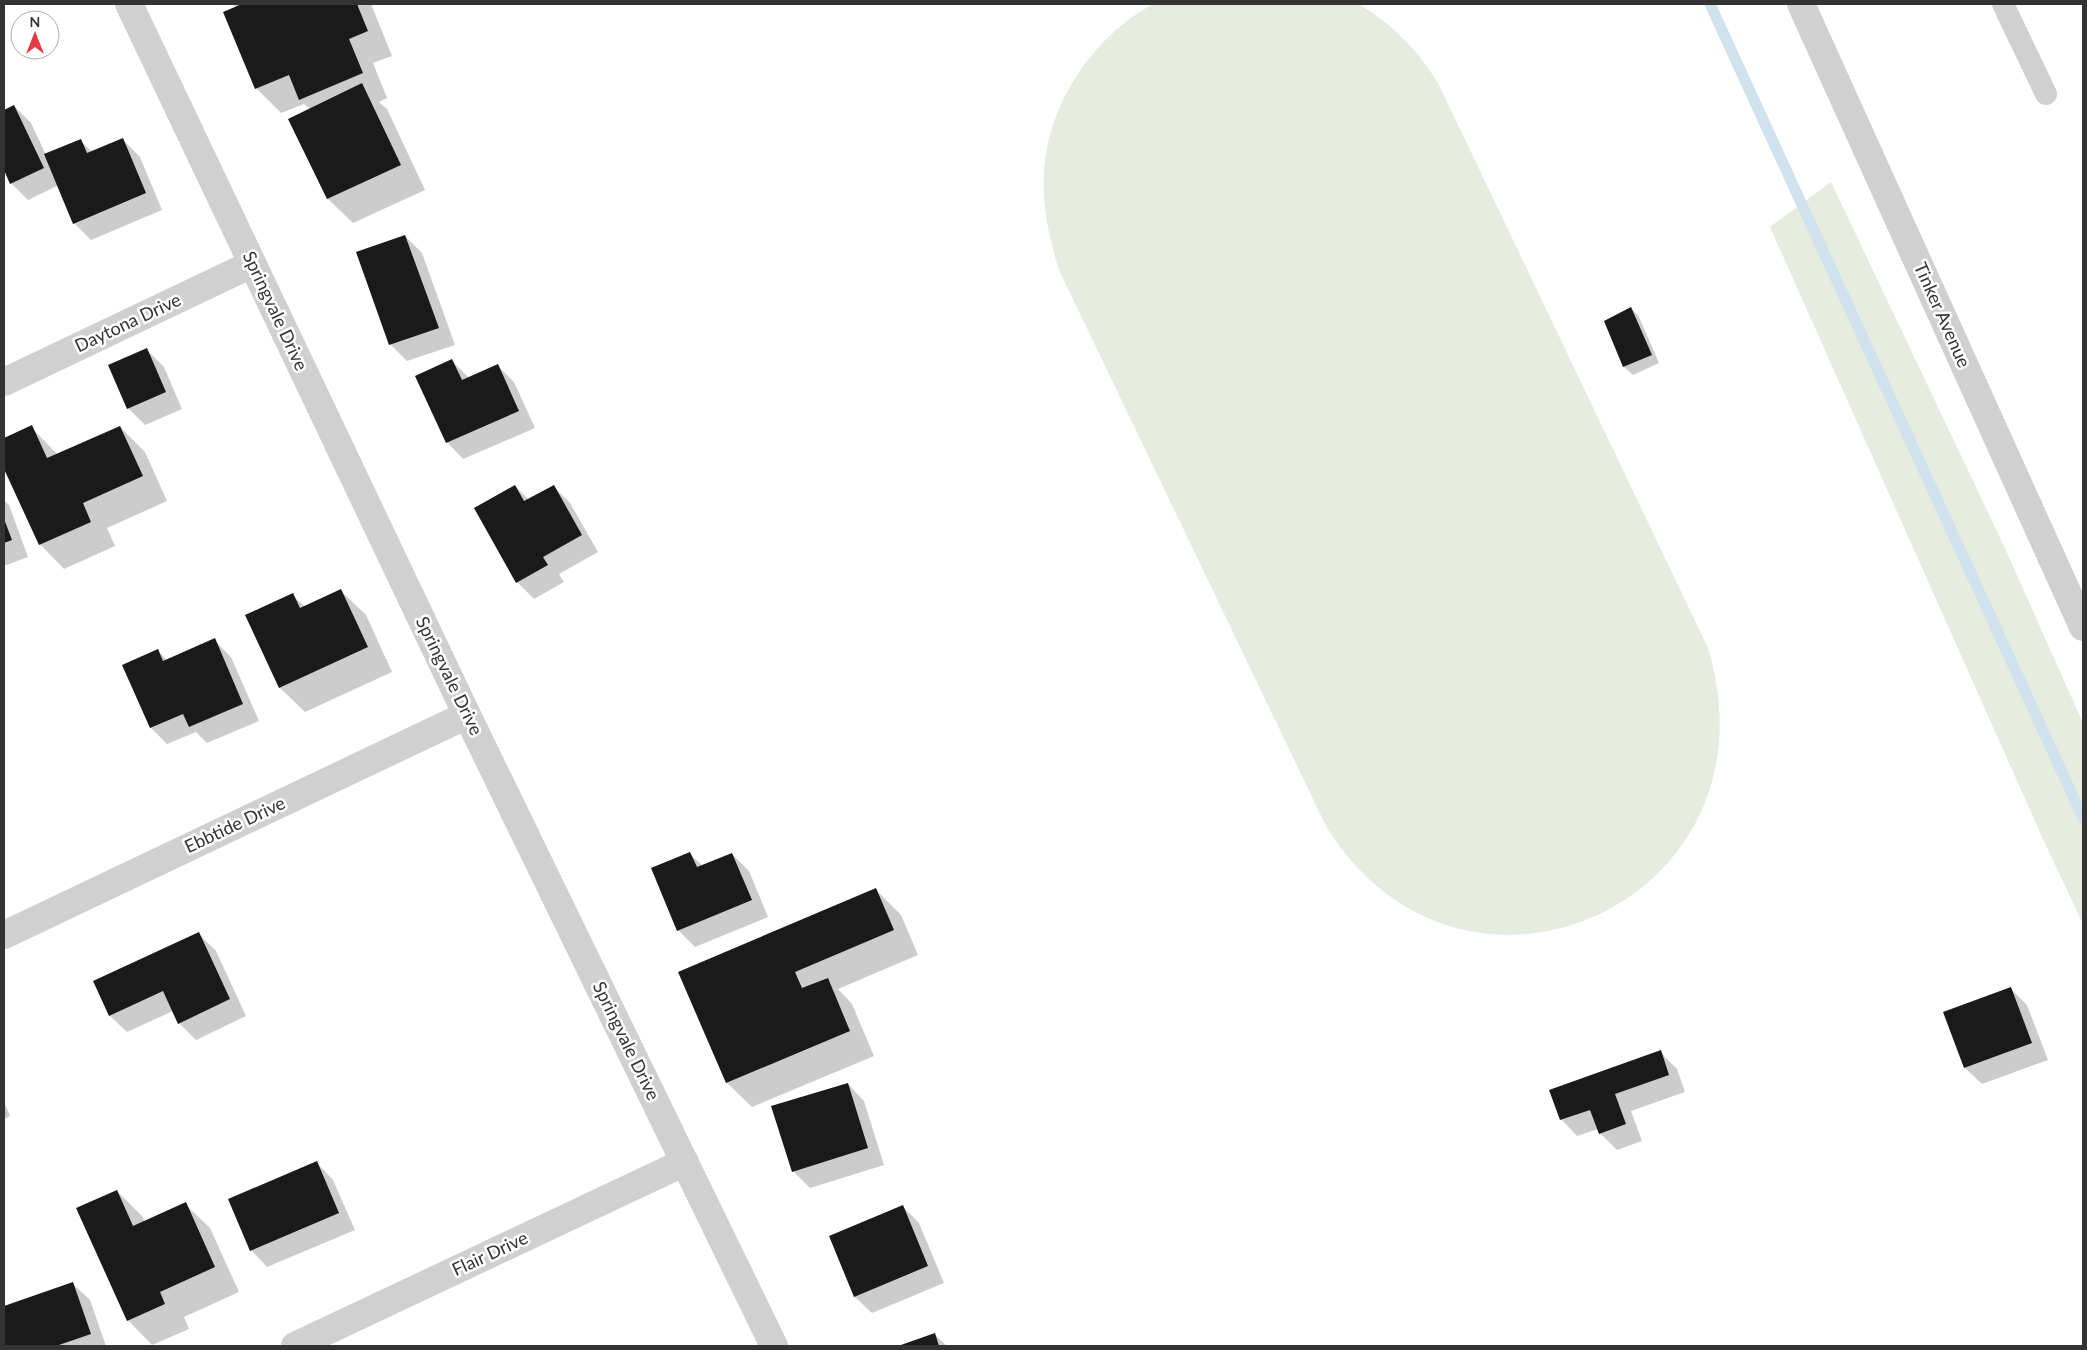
<svg xmlns="http://www.w3.org/2000/svg" width="2087" height="1350" font-family="Lato,sans-serif">
	<style>
		.green { fill: #e6ecdf }
		.shadow { fill: #0003 }
		.lines { fill: none; stroke-linecap: round; stroke-linejoin: round }
		.stream { stroke: #cfe2ee; stroke-width: 11 }
		.building { fill: #1a1a1a }
		.lane { stroke: #d0d0d0; stroke-width: 22 }
		.street { stroke: #d0d0d0; stroke-width: 28 }
		.labels { text-anchor: middle; stroke-width: 5; stroke-linejoin: round; paint-order: stroke }
		.street-label { font-size: 18px; fill: #333; stroke: #fff }
	</style>
	<rect width="100%" height="100%" fill="#fff"/>
	<!-- green -->
	<path class="green" d="M1153 4H1359C1394 26 1416 48 1438 83L1708 648C1785 901 1463 1048 1326 826L1059 270C1049 238 1042 206 1044 173 1048 103 1093 37 1153 4Z
		M1831 182 2003 544 2083 723V924L2043 839 1770 227Z"/>
	<!-- shadow -->
	<path class="shadow" d="M233 4H371L392 56 373 63 387 98 379 102 387 109 425 190 353 223 328 199 290 119 310 109 304 104 281 113 256 88 236 7Z
		M14 106 31 123 46 155 80 140 92 152 123 140 140 157 162 210 91 240 74 223 59 185 28 200 11 183 4 167V111Z
		M405 236 422 253 455 345 407 361 390 344Z
		M1631 308 1639 317 1659 363 1633 375 1624 367 1605 321Z
		M147 350 164 367 182 409 145 425 128 408Z
		M452 361 469 378 498 366 514 382 535 428 463 459 447 442Z
		M31 427 58 455 120 427 145 452 167 501 107 528 115 546 64 569 40 544 4 465V439Z
		M515 486 529 500 553 486 570 503 598 552 559 574 564 582 534 599 517 582Z
		M4 500 9 505 28 557 4 566Z
		M341 591 366 615 392 672 305 712 280 688 247 616 292 595 305 607Z
		M214 640 231 657 259 721 207 743 196 732 167 744 151 728 157 650 167 660Z
		M690 854 703 866 732 854 749 871 768 917 695 947 678 930Z
		M876 890 901 915 918 955 838 989 852 1004 874 1056 752 1107 727 1083 680 972Z
		M199 934 216 951 246 1016 196 1040 179 1023 173 1011 127 1032 110 1016 95 982Z
		M2010 988 2027 1005 2048 1060 1982 1084 1965 1068Z
		M1660 1052 1677 1069 1685 1092 1631 1111 1642 1141 1617 1150 1600 1133 1598 1129 1577 1136 1561 1119Z
		M848 1084 864 1101 884 1165 810 1188 793 1171Z
		M4 1102 10 1116 4 1119Z
		M317 1163 333 1180 355 1230 267 1267 251 1250Z
		M117 1191 142 1216 145 1222 185 1204 210 1228 239 1292 184 1317 189 1329 152 1345 128 1320Z
		M902 1206 919 1223 944 1283 872 1313 855 1297 831 1236Z
		M73 1284 90 1300 106 1346H4V1308Z
		M934 1334 947 1346H901Z"/>
	<g class="lines">
		<!-- stream -->
		<path class="stream" d="M1710 4 2083 818"/>
	</g>
	<!-- building -->
	<path class="building" d="M242 4H357L368 31 349 39 363 73 299 100 289 75 255 89 223 12Z
		M362 83 401 165 327 199 288 119Z
		M14 105 44 168 10 184 4 170V110Z
		M123 138 146 193 73 224 44 154 81 139 87 153Z
		M405 235 439 328 389 345 356 252Z
		M1631 307 1652 355 1623 367 1604 321Z
		M147 348 166 392 127 409 108 365Z
		M452 359 462 380 498 364 519 411 446 443 415 376Z
		M32 425 47 458 120 426 143 476 83 503 91 522 39 545 4 469V438Z
		M515 485 524 501 554 485 582 535 543 557 548 565 516 583 474 508Z
		M4 519 12 540 4 543Z
		M341 589 368 647 279 688 245 615 293 593 300 608Z
		M215 638 243 704 189 727 183 714 150 728 122 665 158 649 163 661Z
		M690 852 697 867 732 853 752 900 677 931 651 868Z
		M876 888 894 930 795 972 802 988 828 978 850 1031 726 1083 678 972Z
		M199 932 230 999 178 1024 163 991 109 1016 93 981Z
		M2011 987 2032 1043 1964 1068 1943 1012Z
		M1661 1050 1669 1075 1615 1094 1626 1124 1599 1134 1590 1110 1560 1120 1549 1090Z
		M848 1083 868 1148 792 1172 771 1106Z
		M317 1161 339 1213 250 1251 228 1199Z
		M117 1190 133 1226 186 1202 215 1267 160 1292 165 1304 127 1321 76 1208Z
		M903 1205 928 1266 854 1297 829 1236Z
		M73 1282 91 1334 56 1346H4V1306Z
		M935 1333 939 1346H898Z"/>
	<g class="lines">
		<!-- lane -->
		<path class="lane" d="M2003 4 2046 94"/>
		<!-- street -->
		<path class="street" d="M129 4 467 715 774 1346
			M1801 4 2083 627
			M4 382 252 264
			M4 935 467 715
			M295 1346 685 1162"/>
	</g>
	<g class="labels">
		<!-- street labels -->
		<g class="street-label">
			<text transform="translate(275 311) rotate(65)" y="6">Springvale Drive</text>
			<text transform="translate(1942 315) rotate(66)" y="6">Tinker Avenue</text>
			<text transform="translate(128 323) rotate(-25)" y="6">Daytona Drive</text>
			<text transform="translate(449 676) rotate(64)" y="6">Springvale Drive</text>
			<text transform="translate(235 825) rotate(-25)" y="6">Ebbtide Drive</text>
			<text transform="translate(626 1041) rotate(64)" y="6">Springvale Drive</text>
			<text transform="translate(490 1254) rotate(-25)" y="6">Flair Drive</text>
		</g>
	</g>
	<!-- border -->
	<rect width="2087" height="1350" fill="none" stroke="#333333" stroke-width="10"/>
	<!-- north arrow -->
	<g transform="translate(35 35)"><circle r="24" fill="#ffffff" stroke="#adadad"/>
	<path d="M0-4L9 19L0 12L-9 19Z" fill="#e63946"/>
	<text y="-8" font-size="14" font-weight="bold" text-anchor="middle" fill="#333333">N</text>
	</g>
</svg>
